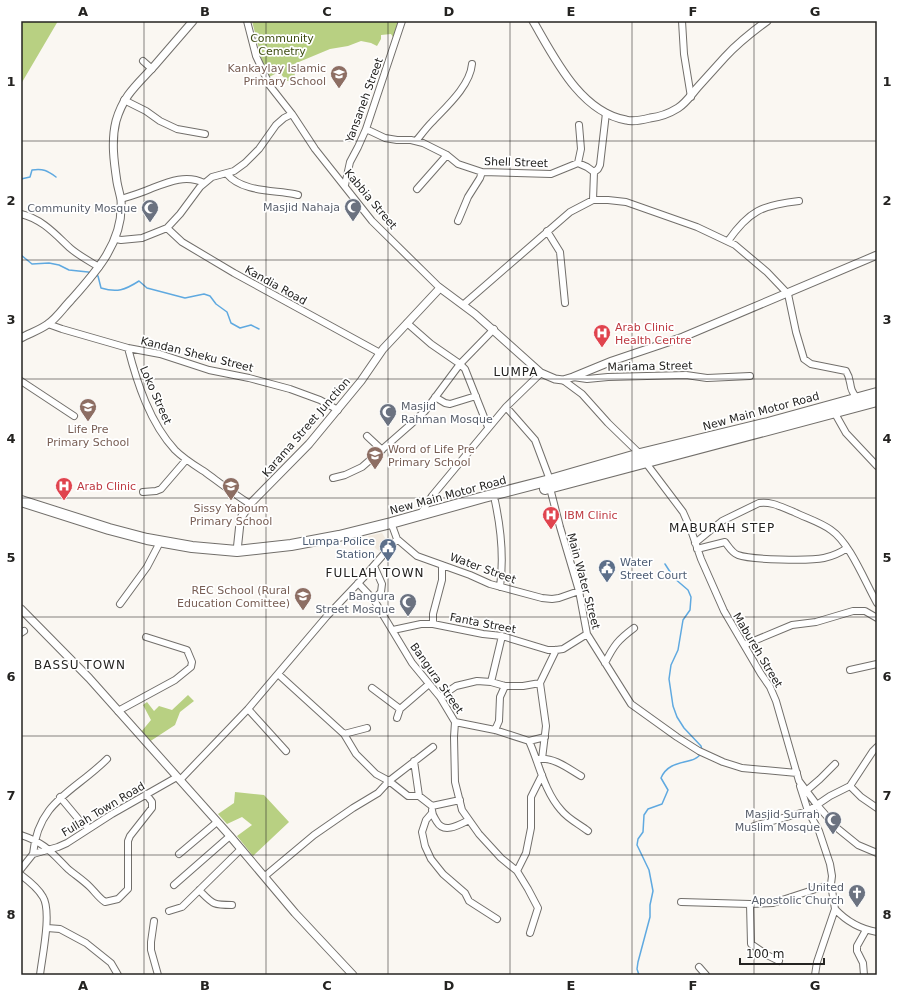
<svg xmlns="http://www.w3.org/2000/svg" width="898" height="996" font-family="'DejaVu Sans',sans-serif">
	<style>
		.built { fill: #f2eadf }
		.green { fill: #b8d082 }
		.lines { fill: none; stroke-linecap: round; stroke-linejoin: round }
		.stream { stroke: #5fa9e0; stroke-width: 1.5 }
		.minor-casing { stroke: #726f6b; stroke-width: 8 }
		.tertiary-casing { stroke: #726f6b; stroke-width: 9 }
		.trunk-casing { stroke: #726f6b; stroke-width: 12 }
		.minor { stroke: #fff; stroke-width: 6 }
		.tertiary { stroke: #fff; stroke-width: 7 }
		.trunk { stroke: #fff; stroke-width: 10 }
		.grid { fill: none; stroke: #242321; stroke-width: 1; stroke-opacity: 0.55 }
		.labels { text-anchor: middle; stroke-width: 3.5; stroke-linejoin: round; paint-order: stroke }
		.park-label { font-size: 11px; fill: #3e4d12; stroke: #fff }
		.education-label { font-size: 11px; fill: #785e54; stroke: #fff; text-anchor: end }
		.street-label { font-size: 11px; fill: #242321; stroke: #fff }
		.worship-label { font-size: 11px; fill: #5b616d; stroke: #fff; text-anchor: end }
		.health-label { font-size: 11px; fill: #be3a42; stroke: #fff; text-anchor: start }
		.service-label { font-size: 11px; fill: #4e5e75; stroke: #fff; text-anchor: end }
		.neighbourhood-label { font-size: 12px; letter-spacing: 1px; fill: #242321; stroke: #fff }
		.neatline { fill: none; stroke: #242321; stroke-width: 1.5 }
		.grid-label { font-size: 13px; text-anchor: middle; font-weight: bold; fill: #242321 }
	</style>
	<rect width="100%" height="100%" fill="#faf7f2"/>
	<!-- built -->
	<path class="built" d="M382 533 389 544 381 552 376 549 368 536Z"/>
	<!-- green -->
	<path class="green" d="M21 21H58L21 84Z
		M252 21H400L395 40 391 34 381 35V39L377 46 371 43 361 41 348 46 330 49 294 64 295 79 287 81 279 72 269 77 262 61Z
		M188 695 194 701 180 712 175 725 149 742 141 732 151 720 143 705 147 702 154 711 159 706 172 710Z
		M235 792 264 795 289 822 253 856 237 836 252 825 242 817 227 824 218 814 234 803Z"/>
	<g class="lines">
		<!-- stream -->
		<path class="stream" d="M21 179 30 177 32 170C43 168 48 171 56 177
			M21 255 32 264 49 263 59 265 69 270 88 272 91 273
			M95 275 98 276 101 288C117 293 125 290 139 281L147 288 185 298 204 294 210 296 216 304 227 312 231 323 240 328 251 325 259 329
			M665 564 674 578 688 590 691 597 690 610 683 620 678 650 671 665 669 679 673 706 677 717 684 728 701 746 702 750
			M639 975 637 969 638 962 650 917V905L653 891 649 870 637 845 638 839 643 832 644 815 648 809 662 804 668 790 661 778C670 757 695 766 701 753"/>
		<defs>
			<path id="minor" d="M247 21 256 56 270 86 292 114 315 149 372 221 440 288
				M682 21 684 54 691 97
				M143 61 152 69
				M124 100 146 111 160 121 177 129 205 134
				M366 129 385 138 397 140H411L423 143 447 155 458 164 482 172 551 174 578 163 587 167 594 172 593 200
				M416 141C421 135 426 128 432 122 446 107 470 86 472 64
				M578 163 581 149 579 125
				M594 172 598 169 600 165 606 113
				M227 174C242 192 273 190 294 194L298 195
				M345 185 350 162 358 147 366 129 402 21
				M417 189 447 155
				M121 199C131 196 141 193 150 189 168 182 186 174 204 183
				M21 214C42 219 55 234 70 248 78 255 89 261 99 267
				M458 221 468 197 480 178 482 172
				M167 228 182 242 234 273 380 353
				M547 231 560 252 565 303
				M116 239 121 240 142 238 167 228 180 214 200 187 212 177 234 171 245 163 259 149 276 125 284 118 292 114
				M728 241C749 211 762 205 799 201
				M464 304 570 212 593 200H608L626 202 697 227 735 245 767 272 788 294 796 332 804 359 811 364 846 371C853 382 847 387 857 398
				M407 323 431 344 460 364 465 369 488 427
				M48 324 62 329 128 348 160 354 209 370 249 378 290 389 320 400 338 410
				M128 348C137 383 150 423 175 450 184 459 194 465 205 472 220 483 234 494 250 504
				M573 377 587 379 608 377 686 375 707 378 750 376
				M563 380 582 394 608 423 640 454
				M21 381 74 416
				M435 397 445 403 450 404 476 396
				M506 407 535 440 550 480
				M833 410 846 433 877 466
				M367 436 382 450
				M646 463 683 512 691 530 701 559 724 611 761 674 770 687 776 701 799 781 817 805 837 828 858 845 877 853
				M333 478 345 475 362 467 410 425 425 411 460 364 494 329
				M550 488 560 527 579 591 587 634 631 704 677 737 699 751 723 762 742 768 797 773
				M143 492 156 491 161 489 186 460
				M495 501C501 529 504 558 500 587
				M420 515 432 496 506 407 541 373
				M393 528 397 539 417 556 470 575 490 584 542 598 552 599 559 598 579 591
				M695 543 722 521 759 503C772 501 783 508 794 512 806 518 820 522 831 530 850 543 865 582 877 603
				M697 549 725 542C729 547 732 553 738 555 751 560 810 561 824 558 833 556 840 553 847 548
				M374 566 382 584 381 592 374 600
				M358 583 374 600 412 663 440 697 455 722 454 737 455 782 462 810 479 834 501 858 517 871
				M120 604 147 567 158 546
				M433 624V614L442 580V565
				M393 630 421 624H433L483 634 502 636 548 650H556L563 649 587 634
				M21 633 24 631
				M744 645 792 625 816 622 853 611H865L877 618
				M605 663C614 645 618 640 634 628
				M850 670 877 664
				M278 674 344 734 356 754 376 774 389 781 408 796H419L432 806 460 800
				M491 682 502 636
				M372 688 400 709 397 718
				M440 697 456 686 477 681 491 682 505 686H523L540 683
				M248 709 286 751
				M400 709 429 684
				M118 711 175 680 191 667 192 662 187 650 146 637
				M455 722 495 730 529 741C539 763 544 791 561 810 568 819 579 824 588 831
				M495 730 499 721 500 697 505 686
				M344 734 367 728
				M529 741 545 737
				M539 759C554 757 569 769 581 776
				M542 759 546 726 540 683 556 650
				M414 761 419 796
				M180 780 248 709 327 616 363 578 397 539
				M800 786 808 811 819 831 830 864 832 876 831 884 835 909 817 962 815 975
				M850 786 861 797 877 808
				M806 791 820 779 835 764
				M60 797 80 821 89 828
				M432 810C432 815 434 817 437 822 444 834 459 825 469 820
				M432 813 426 820 422 832 425 846 431 859 443 874 465 893 469 901 497 919
				M754 826 808 811 830 796 850 786 873 751 877 747
				M21 835C45 843 51 852 68 869 75 875 83 880 90 887 95 892 99 898 105 902L118 899 128 889V841L130 836 152 808V802L146 794
				M33 854C38 801 74 792 107 759
				M179 854 217 822
				M21 869 33 854 58 847 67 843 112 814 177 777
				M21 875C29 881 38 888 43 897 52 912 42 957 40 975
				M265 876 314 835 353 808 378 793 389 781 433 747
				M174 885 230 836
				M199 890C213 904 212 905 232 905
				M681 902 750 904 773 903 831 884
				M750 904 751 944 767 955 779 961
				M835 909C847 922 860 929 877 932
				M169 911 182 907 241 849
				M154 921 151 942V950L158 975
				M47 928 60 929 86 943 111 963 118 975
				M530 933 538 908 528 889 517 871 526 853 531 828V797L542 775
				M699 967 706 975
				M864 975 863 963 857 951V946L866 930"/>
			<path id="tertiary" d="M533 21C554 57 580 112 626 120 633 122 642 120 650 118 659 117 670 113 678 108 686 103 691 95 697 88 706 78 716 67 725 57 738 43 752 32 767 21
				M21 338C30 333 40 330 48 324 57 318 64 307 71 300 97 271 124 241 121 200 120 194 118 188 117 182 114 162 111 141 116 121 124 94 137 85 155 65 168 50 181 35 193 21
				M237 551 240 523 242 516 250 504 309 444 361 381 383 349 440 288 475 314 541 373 555 379 563 380 573 377 612 361 683 337 877 255
				M21 609 89 678 230 836 295 913 353 975"/>
			<path id="trunk" d="M545 489 877 401
				M21 501 109 529 147 539 192 547 237 551 291 545 339 536 391 523 484 497 550 480 640 454 768 423 877 393"/>
		</defs>
		<!-- minor casing -->
		<use href="#minor" class="minor-casing"/>
		<!-- tertiary casing -->
		<use href="#tertiary" class="tertiary-casing"/>
		<!-- trunk casing -->
		<use href="#trunk" class="trunk-casing"/>
		<!-- minor -->
		<use href="#minor" class="minor"/>
		<!-- tertiary -->
		<use href="#tertiary" class="tertiary"/>
		<!-- trunk -->
		<use href="#trunk" class="trunk"/>
	</g>
	<!-- grid -->
	<path class="grid" d="M144 21V975M266 21V975M388 21V975M510 21V975M632 21V975M754 21V975M21 141H877M21 260H877M21 379H877M21 498H877M21 617H877M21 736H877M21 855H877"/>
	<!-- icons -->
	<defs>
		<symbol id="school-pin" viewBox="-11 -11 22 30"><path d="M0 17L-7.5 6A9.5 9.5 0 1 1 7.5 6Z" fill="#8d6e63" stroke="#fff"/><path d="M0-5L7-2L0 1L-7-2ZM-4 1L0 2.5L4 1V4Q0 6-4 4Z" fill="#fff"/></symbol>
		<symbol id="mosque-pin" viewBox="-11 -11 22 30"><path d="M0 17L-7.5 6A9.5 9.5 0 1 1 7.5 6Z" fill="#6b7280" stroke="#fff"/><path d="M3.5-4.9A6 6 0 1 0 3.5 4.9A5 5 0 1 1 3.5-4.9Z" fill="#fff"/></symbol>
		<symbol id="hospital-pin" viewBox="-11 -11 22 30"><path d="M0 17L-7.5 6A9.5 9.5 0 1 1 7.5 6Z" fill="#e0444e" stroke="#fff"/><path d="M-5-5h3v3.5h4V-5h3V5h-3V1.5h-4V5h-3Z" fill="#fff"/></symbol>
		<symbol id="civic-pin" viewBox="-11 -11 22 30"><path d="M0 17L-7.5 6A9.5 9.5 0 1 1 7.5 6Z" fill="#5c6f8a" stroke="#fff"/><path d="M-.6-6.5H3V-4.5H.6V-3L4-1V1h2V6H-6V1h2V-1L-.6-3ZM-1.2 2.5V6h2.4V2.5Z" fill="#fff"/></symbol>
		<symbol id="church-pin" viewBox="-11 -11 22 30"><path d="M0 17L-7.5 6A9.5 9.5 0 1 1 7.5 6Z" fill="#6b7280" stroke="#fff"/><path d="M-1.2-6h2.4v3.5h3.3v2.4h-3.3V6h-2.4V-.1h-3.3v-2.4h3.3Z" fill="#fff"/></symbol>
	</defs>
	<g fill-rule="evenodd">
		<use href="#school-pin" x="329" y="64" width="20" height="27"/>
		<use href="#mosque-pin" x="343" y="197" width="20" height="27"/>
		<use href="#mosque-pin" x="140" y="198" width="20" height="27"/>
		<use href="#hospital-pin" x="592" y="323" width="20" height="27"/>
		<use href="#school-pin" x="78" y="397" width="20" height="27"/>
		<use href="#mosque-pin" x="378" y="402" width="20" height="27"/>
		<use href="#school-pin" x="365" y="445" width="20" height="27"/>
		<use href="#hospital-pin" x="54" y="476" width="20" height="27"/>
		<use href="#school-pin" x="221" y="476" width="20" height="27"/>
		<use href="#hospital-pin" x="541" y="505" width="20" height="27"/>
		<use href="#civic-pin" x="378" y="537" width="20" height="27"/>
		<use href="#civic-pin" x="597" y="558" width="20" height="27"/>
		<use href="#school-pin" x="293" y="586" width="20" height="27"/>
		<use href="#mosque-pin" x="398" y="592" width="20" height="27"/>
		<use href="#mosque-pin" x="823" y="810" width="20" height="27"/>
		<use href="#church-pin" x="847" y="883" width="20" height="27"/>
	</g>
	<g class="labels">
		<!-- park labels -->
		<g class="park-label">
			<text x="282" y="42">Community<tspan x="282" dy="13">Cemetry</tspan></text>
		</g>
		<!-- education labels -->
		<g class="education-label">
			<text x="326" y="72">Kankaylay Islamic<tspan x="326" dy="13">Primary School</tspan></text>
			<text x="88" y="433" text-anchor="middle">Life Pre<tspan x="88" dy="13">Primary School</tspan></text>
			<text x="388" y="453" text-anchor="start">Word of Life Pre<tspan x="388" dy="13">Primary School</tspan></text>
			<text x="231" y="512" text-anchor="middle">Sissy Yaboum<tspan x="231" dy="13">Primary School</tspan></text>
			<text x="290" y="594">REC School (Rural<tspan x="290" dy="13">Education Comittee)</tspan></text>
		</g>
		<!-- street labels -->
		<g class="street-label">
			<text transform="translate(364 100) rotate(-70)" y="4">Yansaneh Street</text>
			<text transform="translate(516 162) rotate(2)" y="4">Shell Street</text>
			<text transform="translate(371 199) rotate(50)" y="4">Kabbia Street</text>
			<text transform="translate(276 285) rotate(29)" y="4">Kandia Road</text>
			<text transform="translate(197 354) rotate(14)" y="4">Kandan Sheku Street</text>
			<text transform="translate(650 366) rotate(-1)" y="4">Mariama Street</text>
			<text transform="translate(156 395) rotate(66)" y="4">Loko Street</text>
			<text transform="translate(761 411) rotate(-15)" y="4">New Main Motor Road</text>
			<text transform="translate(306 427) rotate(-49)" y="4">Karama Street Junction</text>
			<text transform="translate(448 495) rotate(-15)" y="4">New Main Motor Road</text>
			<text transform="translate(483 568) rotate(20)" y="4">Water Street</text>
			<text transform="translate(584 581) rotate(75)" y="4">Main Water Street</text>
			<text transform="translate(483 623) rotate(11)" y="4">Fanta Street</text>
			<text transform="translate(758 650) rotate(59)" y="4">Mabureh Street</text>
			<text transform="translate(437 678) rotate(55)" y="4">Bangura Street</text>
			<text transform="translate(103 809) rotate(-31)" y="4">Fullah Town Road</text>
		</g>
		<!-- worship labels -->
		<g class="worship-label">
			<text x="340" y="211">Masjid Nahaja</text>
			<text x="137" y="212">Community Mosque</text>
			<text x="401" y="410" text-anchor="start">Masjid<tspan x="401" dy="13">Rahman Mosque</tspan></text>
			<text x="395" y="600">Bangura<tspan x="395" dy="13">Street Mosque</tspan></text>
			<text x="820" y="818">Masjid Surrah<tspan x="820" dy="13">Muslim Mosque</tspan></text>
			<text x="844" y="891">United<tspan x="844" dy="13">Apostolic Church</tspan></text>
		</g>
		<!-- health labels -->
		<g class="health-label">
			<text x="615" y="331">Arab Clinic<tspan x="615" dy="13">Health Centre</tspan></text>
			<text x="77" y="490">Arab Clinic</text>
			<text x="564" y="519">IBM Clinic</text>
		</g>
		<!-- service labels -->
		<g class="service-label">
			<text x="375" y="545">Lumpa Police<tspan x="375" dy="13">Station</tspan></text>
			<text x="620" y="566" text-anchor="start">Water<tspan x="620" dy="13">Street Court</tspan></text>
		</g>
		<!-- neighbourhood labels -->
		<g class="neighbourhood-label">
			<text x="516" y="376">LUMPA</text>
			<text x="722" y="532">MABURAH STEP</text>
			<text x="375" y="577">FULLAH TOWN</text>
			<text x="80" y="669">BASSU TOWN</text>
		</g>
	</g>
	<!-- border -->
	<rect width="898" height="996" fill="none" stroke="#ffffff" stroke-width="44"/>
	<!-- scale -->
	<path d="M740 958v6h84v-6" fill="none" stroke="#242321" stroke-width="2"/>
	<text x="746" y="958" font-size="12" fill="#242321" stroke="#ffffff" stroke-width="3" paint-order="stroke">100 m</text>
	<rect x="22" y="22" width="854" height="952" class="neatline"/>
	<g class="grid-label">
		<text x="83" y="16">A</text>
		<text x="205" y="16">B</text>
		<text x="327" y="16">C</text>
		<text x="449" y="16">D</text>
		<text x="571" y="16">E</text>
		<text x="693" y="16">F</text>
		<text x="815" y="16">G</text>
		<text x="11" y="86">1</text>
		<text x="887" y="86">1</text>
		<text x="11" y="205">2</text>
		<text x="887" y="205">2</text>
		<text x="11" y="324">3</text>
		<text x="887" y="324">3</text>
		<text x="11" y="443">4</text>
		<text x="887" y="443">4</text>
		<text x="11" y="562">5</text>
		<text x="887" y="562">5</text>
		<text x="11" y="681">6</text>
		<text x="887" y="681">6</text>
		<text x="11" y="800">7</text>
		<text x="887" y="800">7</text>
		<text x="11" y="919">8</text>
		<text x="887" y="919">8</text>
		<text x="83" y="990">A</text>
		<text x="205" y="990">B</text>
		<text x="327" y="990">C</text>
		<text x="449" y="990">D</text>
		<text x="571" y="990">E</text>
		<text x="693" y="990">F</text>
		<text x="815" y="990">G</text>
	</g>
</svg>
